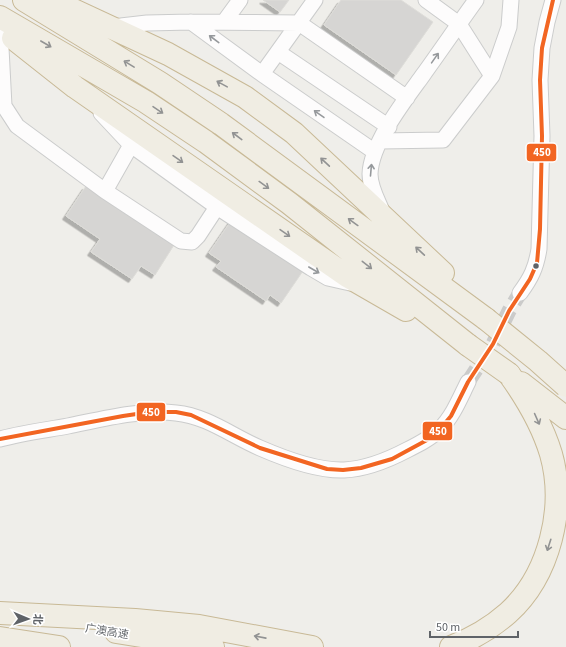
<svg xmlns="http://www.w3.org/2000/svg" width="566" height="647" font-family="'Source Sans 3','Noto Sans SC',sans-serif">
	<style>
		.building { fill: #d6d5d3; stroke: #deddd9; filter: url(#shadow) }
		.lines { fill: none; stroke-linecap: round; stroke-linejoin: round }
		.minor-tunnel { stroke: #cbcbca; stroke-width: 15; stroke-dasharray: 15 8; stroke-linecap: butt }
		.minor-casing { stroke: #cbcccc; stroke-width: 17 }
		.highway-casing { stroke: #c8b996; stroke-width: 24 }
		.minor { stroke: #fdfcfc; stroke-width: 15 }
		.highway { stroke: #f0ede3; stroke-width: 22 }
		.highway-bridge-casing { stroke: #c8b996; stroke-width: 24; stroke-linecap: butt }
		.highway-bridge { stroke: #f0ede3; stroke-width: 22 }
		.bus-1-casing { stroke: #fff; stroke-width: 7 }
		.bus-1 { stroke: #f26522; stroke-width: 4 }
		.oneway { stroke: #96999c }
		.oneway2 { stroke: #929393 }
		.bus-dot { fill: #5f6368; stroke: #fff; stroke-width: 1.5 }
		.labels { text-anchor: middle; stroke-width: 3.5; stroke-linejoin: round; paint-order: stroke }
		.street-label { font-size: 11px; fill: #5f6368; stroke: #fff }
		.line-badge { stroke: #fff; stroke-width: 1.5 }
		.badge-label { font-size: 11px; text-anchor: middle; font-weight: bold; fill: #fff }
	</style>
	<defs>
		<filter id="shadow"><feDropShadow dx="-3.5" dy="3.5" stdDeviation="0" flood-color="#0004"/></filter>
	</defs>
	<rect width="100%" height="100%" fill="#efeeea"/>
	<!-- building -->
	<path class="building" d="M263 0H289L280 12Z
		M341 0H401L433 22 396 75 324 25Z
		M86 186 174 245 155 275 141 266 132 279 91 252 100 239 66 216Z
		M233 218 305 268 281 303 270 295 266 301 216 267 221 261 209 253Z"/>
	<g class="lines">
		<!-- minor-tunnel -->
		<path class="minor-tunnel" d="M468 382 493 344 509 311 520 293"/>
		<defs>
			<path id="minor" d="M426 0 459 24 492 76
				M191 22 262 74 375 152
				M224 22 240 0
				M112 27 147 23 191 22 299 23 407 98
				M0 29 4 106 17 126 105 191 181 241 192 242 198 236 217 207
				M278 52 389 127
				M262 74 315 0
				M101 113 131 145 217 207 311 268 328 278 350 283
				M380 141 443 140 492 76 509 27 511 0
				M105 191 131 145
				M382 211C377 199 370 187 370 174 371 143 405 100 423 75 441 50 458 25 476 0
				M520 293C531 278 536 268 539 249L542 136 540 80 542 48 547 22 553 0
				M0 439C22 433 46 430 68 426 103 419 141 409 176 413 207 416 232 436 260 448 283 458 319 471 344 470 366 469 388 460 407 450 419 444 431 438 440 429 453 416 460 398 468 382"/>
			<path id="highway" d="M24 0 160 83 221 124 486 319
				M52 0 168 54 245 97 294 133 443 273
				M0 17 146 102 206 142 289 203 468 345
				M13 38 75 87 347 276 406 310
				M521 383 566 418
				M0 613 135 620 199 626 312 647
				M116 632 213 647
				M0 638 59 647
				M451 647C472 639 491 628 508 613 550 575 566 507 551 454 542 424 527 399 509 374"/>
		</defs>
		<!-- minor casing -->
		<use href="#minor" class="minor-casing"/>
		<!-- highway casing -->
		<use href="#highway" class="highway-casing"/>
		<!-- minor -->
		<use href="#minor" class="minor"/>
		<!-- highway -->
		<use href="#highway" class="highway"/>
		<defs>
			<path id="highway-bridge" d="M486 319 538 361 566 386
				M468 345 509 374"/>
		</defs>
		<!-- highway-bridge casing -->
		<use href="#highway-bridge" class="highway-bridge-casing"/>
		<!-- highway-bridge -->
		<use href="#highway-bridge" class="highway-bridge"/>
		<defs>
			<path id="bus-1" d="M0 439 123 416 150 412H176L191 415 260 448 327 469 343 470 361 468 392 459 427 440 440 429 451 416 468 382 493 344 509 311 530 279 537 263 540 229 542 136 540 80 542 48 553 0"/>
		</defs>
		<!-- bus-1 casing -->
		<use href="#bus-1" class="bus-1-casing"/>
		<!-- bus-1 -->
		<use href="#bus-1" class="bus-1"/>
	</g>
	<!-- one-way arrows -->
	<defs><path id="oneway-shaft" d="M-6 0H5M1.5-3L5.5 0L1.5 3" fill="none" stroke-width="1.6" stroke-linecap="round" stroke-linejoin="round"/></defs>
	<g class="oneway">
		<use href="#oneway-shaft" transform="translate(214 39) rotate(-143)"/>
		<use href="#oneway-shaft" transform="translate(435 58) rotate(-55)"/>
		<use href="#oneway-shaft" transform="translate(319 114) rotate(-145)"/>
		<use href="#oneway-shaft" transform="translate(371 170) rotate(-85)"/>
		<use href="#oneway-shaft" transform="translate(314 270) rotate(30)"/>
	</g>
	<g class="oneway2">
		<use href="#oneway-shaft" transform="translate(46 44) rotate(30)"/>
		<use href="#oneway-shaft" transform="translate(129 64) rotate(-149)"/>
		<use href="#oneway-shaft" transform="translate(222 84) rotate(-151)"/>
		<use href="#oneway-shaft" transform="translate(158 110) rotate(34)"/>
		<use href="#oneway-shaft" transform="translate(237 136) rotate(-143)"/>
		<use href="#oneway-shaft" transform="translate(178 159) rotate(35)"/>
		<use href="#oneway-shaft" transform="translate(325 162) rotate(-137)"/>
		<use href="#oneway-shaft" transform="translate(264 185) rotate(36)"/>
		<use href="#oneway-shaft" transform="translate(353 222) rotate(-144)"/>
		<use href="#oneway-shaft" transform="translate(285 233) rotate(35)"/>
		<use href="#oneway-shaft" transform="translate(420 251) rotate(-137)"/>
		<use href="#oneway-shaft" transform="translate(367 265) rotate(38)"/>
		<use href="#oneway-shaft" transform="translate(537 419) rotate(66)"/>
		<use href="#oneway-shaft" transform="translate(549 545) rotate(108)"/>
		<use href="#oneway-shaft" transform="translate(260 637) rotate(-169)"/>
	</g>
	<!-- markers -->
	<circle class="bus-dot" cx="536" cy="266" r="3.5"/>
	<g class="labels">
		<!-- street labels -->
		<g class="street-label">
			<text transform="translate(107 631) rotate(9)" y="4">广澳高速</text>
		</g>
	</g>
	<g class="line-badge">
		<rect x="526" y="143" width="31" height="19" rx="4" fill="#f26522"/>
		<rect x="136" y="402" width="30" height="20" rx="4" fill="#f26522"/>
		<rect x="422" y="421" width="31" height="20" rx="4" fill="#f26522"/>
	</g>
	<g class="badge-label">
		<text x="542" y="156">450</text>
		<text x="151" y="416">450</text>
		<text x="438" y="435">450</text>
	</g>
	<!-- north arrow -->
	<g transform="translate(28 619) rotate(92)" stroke="#ffffff" stroke-width="3" paint-order="stroke">
	<path d="M0-3L7 15L0 10L-7 15Z" fill="#5f6368"/>
	<text y="-6" font-size="11" font-weight="bold" text-anchor="middle" fill="#5f6368">北</text>
	</g>
	<!-- scale -->
	<path d="M430 631v6h88v-6" fill="none" stroke="#5f6368" stroke-width="2"/>
	<text x="436" y="631" font-size="12" fill="#5f6368" stroke="#ffffff" stroke-width="3" paint-order="stroke">50 m</text>
</svg>
